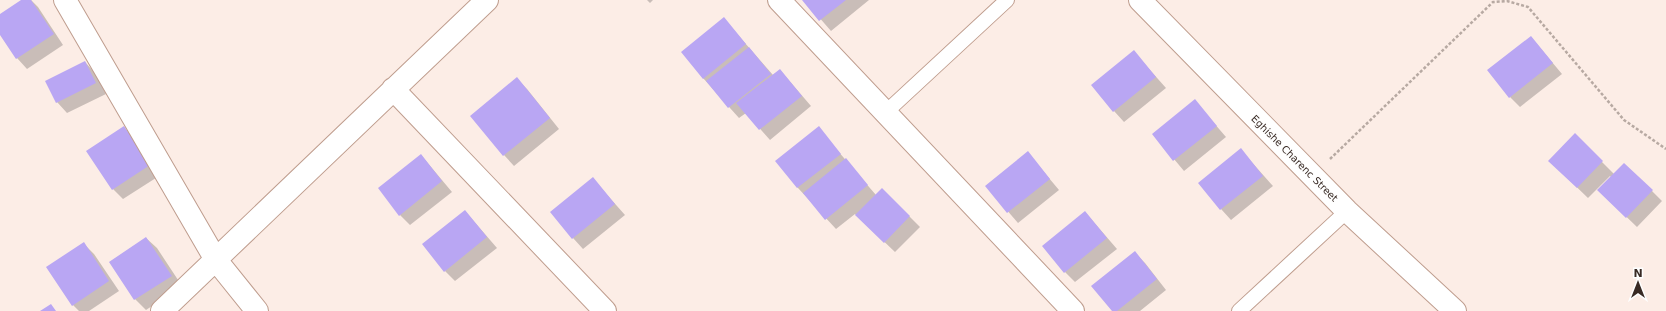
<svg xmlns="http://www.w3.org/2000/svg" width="1666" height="311" font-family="'DejaVu Sans',sans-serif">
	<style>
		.shadow { fill: #0003 }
		.building { fill: #b9a6f3 }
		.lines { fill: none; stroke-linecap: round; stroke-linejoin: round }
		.lane-casing { stroke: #bf9d8e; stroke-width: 16 }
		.street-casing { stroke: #bf9d8e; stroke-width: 24 }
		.path { stroke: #b7a9a2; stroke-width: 2.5; stroke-dasharray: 3 2; stroke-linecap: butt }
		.lane { stroke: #fff; stroke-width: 14 }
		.street { stroke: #fff; stroke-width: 22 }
		.labels { text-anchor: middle; stroke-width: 3; stroke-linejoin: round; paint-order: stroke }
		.street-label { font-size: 10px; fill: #382a24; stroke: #fefefe }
	</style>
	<rect width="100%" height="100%" fill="#fcede6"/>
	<!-- shadow -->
	<path class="shadow" d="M23 0H31L38 7 63 45 27 69 17 58 0 33V15Z
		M647 0H653L650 3Z
		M804 0H869L831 31Z
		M724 19 773 75 780 70 811 106 770 140 746 113 739 118 703 78Z
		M1531 37 1562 74 1520 107 1510 97Z
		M1134 52 1166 88 1124 122 1114 111Z
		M85 62 95 73 106 94 67 113 57 102Z
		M517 79 527 89 559 129 514 166 504 155Z
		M1195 101 1226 137 1184 171 1153 134Z
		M124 128 134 138 159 176 123 199 113 189Z
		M818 128 876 195 882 189 920 227 895 252 855 214 836 229 798 188 777 161Z
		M1575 135 1614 174 1652 191 1662 201 1637 227 1609 200 1611 177 1610 176 1588 198 1560 171Z
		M1241 150 1273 186 1231 220 1221 209Z
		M1028 153 1059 190 1018 223 986 186Z
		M421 155 452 192 410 225 400 215Z
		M593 179 625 215 583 249 573 238Z
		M465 211 497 248 455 281 445 271Z
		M1085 212 1117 249 1075 282 1065 272Z
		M146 238 157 248 182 286 146 310 135 299 110 262Z
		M84 244 94 254 119 291 89 311H79L73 305Z
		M1135 253 1145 263 1166 290 1140 311H1113Z"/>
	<!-- building -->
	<path class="building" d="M21 0H31L54 34 16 59 0 35V14Z
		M802 0H846L819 21Z
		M724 17 746 44 703 79 681 52Z
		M1531 36 1553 63 1509 98 1487 70Z
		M749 47 771 74 728 108 706 81Z
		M1134 50 1156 77 1113 112 1091 85Z
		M85 61 96 83 56 103 45 81Z
		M780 69 802 96 759 130 736 103Z
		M517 77 550 118 503 156 470 116Z
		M1195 99 1217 126 1173 161 1152 134Z
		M124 126 150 165 112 190 86 151Z
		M819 126 841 154 797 188 775 161Z
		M1575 133 1603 161 1577 188 1548 161Z
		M1241 148 1263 176 1220 210 1198 183Z
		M1028 151 1050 179 1007 213 985 186Z
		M421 154 442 181 399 216 378 188Z
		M846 158 868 185 825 220 803 193Z
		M1624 163 1653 190 1626 218 1597 190Z
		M593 177 615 204 572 239 550 212Z
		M882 188 910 216 884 243 855 215Z
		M465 210 487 237 444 272 422 244Z
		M1085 211 1107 238 1064 273 1042 246Z
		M146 237 172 276 134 300 109 262Z
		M84 242 109 281 72 306 46 267Z
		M1135 251 1157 279 1117 311H1112L1091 286Z
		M51 304 56 311H40Z"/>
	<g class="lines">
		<defs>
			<path id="lane" d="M885 113 1007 0
				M1239 311 1347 211"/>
			<path id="street" d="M65 0 216 260 257 311
				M779 0 1073 311
				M1140 0 1347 211 1455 311
				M393 89 605 311
				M162 311 487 0"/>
		</defs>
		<!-- lane casing -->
		<use href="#lane" class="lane-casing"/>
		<!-- street casing -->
		<use href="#street" class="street-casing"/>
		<!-- path -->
		<path class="path" d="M1330 159 1493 2 1507 1 1528 7 1624 120 1666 149"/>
		<!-- lane -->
		<use href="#lane" class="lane"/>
		<!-- street -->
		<use href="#street" class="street"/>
	</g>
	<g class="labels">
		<!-- street labels -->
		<g class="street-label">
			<text transform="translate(1295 158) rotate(45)" y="4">Eghishe Charenc Street</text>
		</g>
	</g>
	<!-- north arrow -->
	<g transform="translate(1638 283)" stroke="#fefefe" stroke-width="3" paint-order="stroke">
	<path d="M0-3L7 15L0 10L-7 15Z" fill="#382a24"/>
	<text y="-6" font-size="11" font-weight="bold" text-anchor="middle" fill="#382a24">N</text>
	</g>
</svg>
